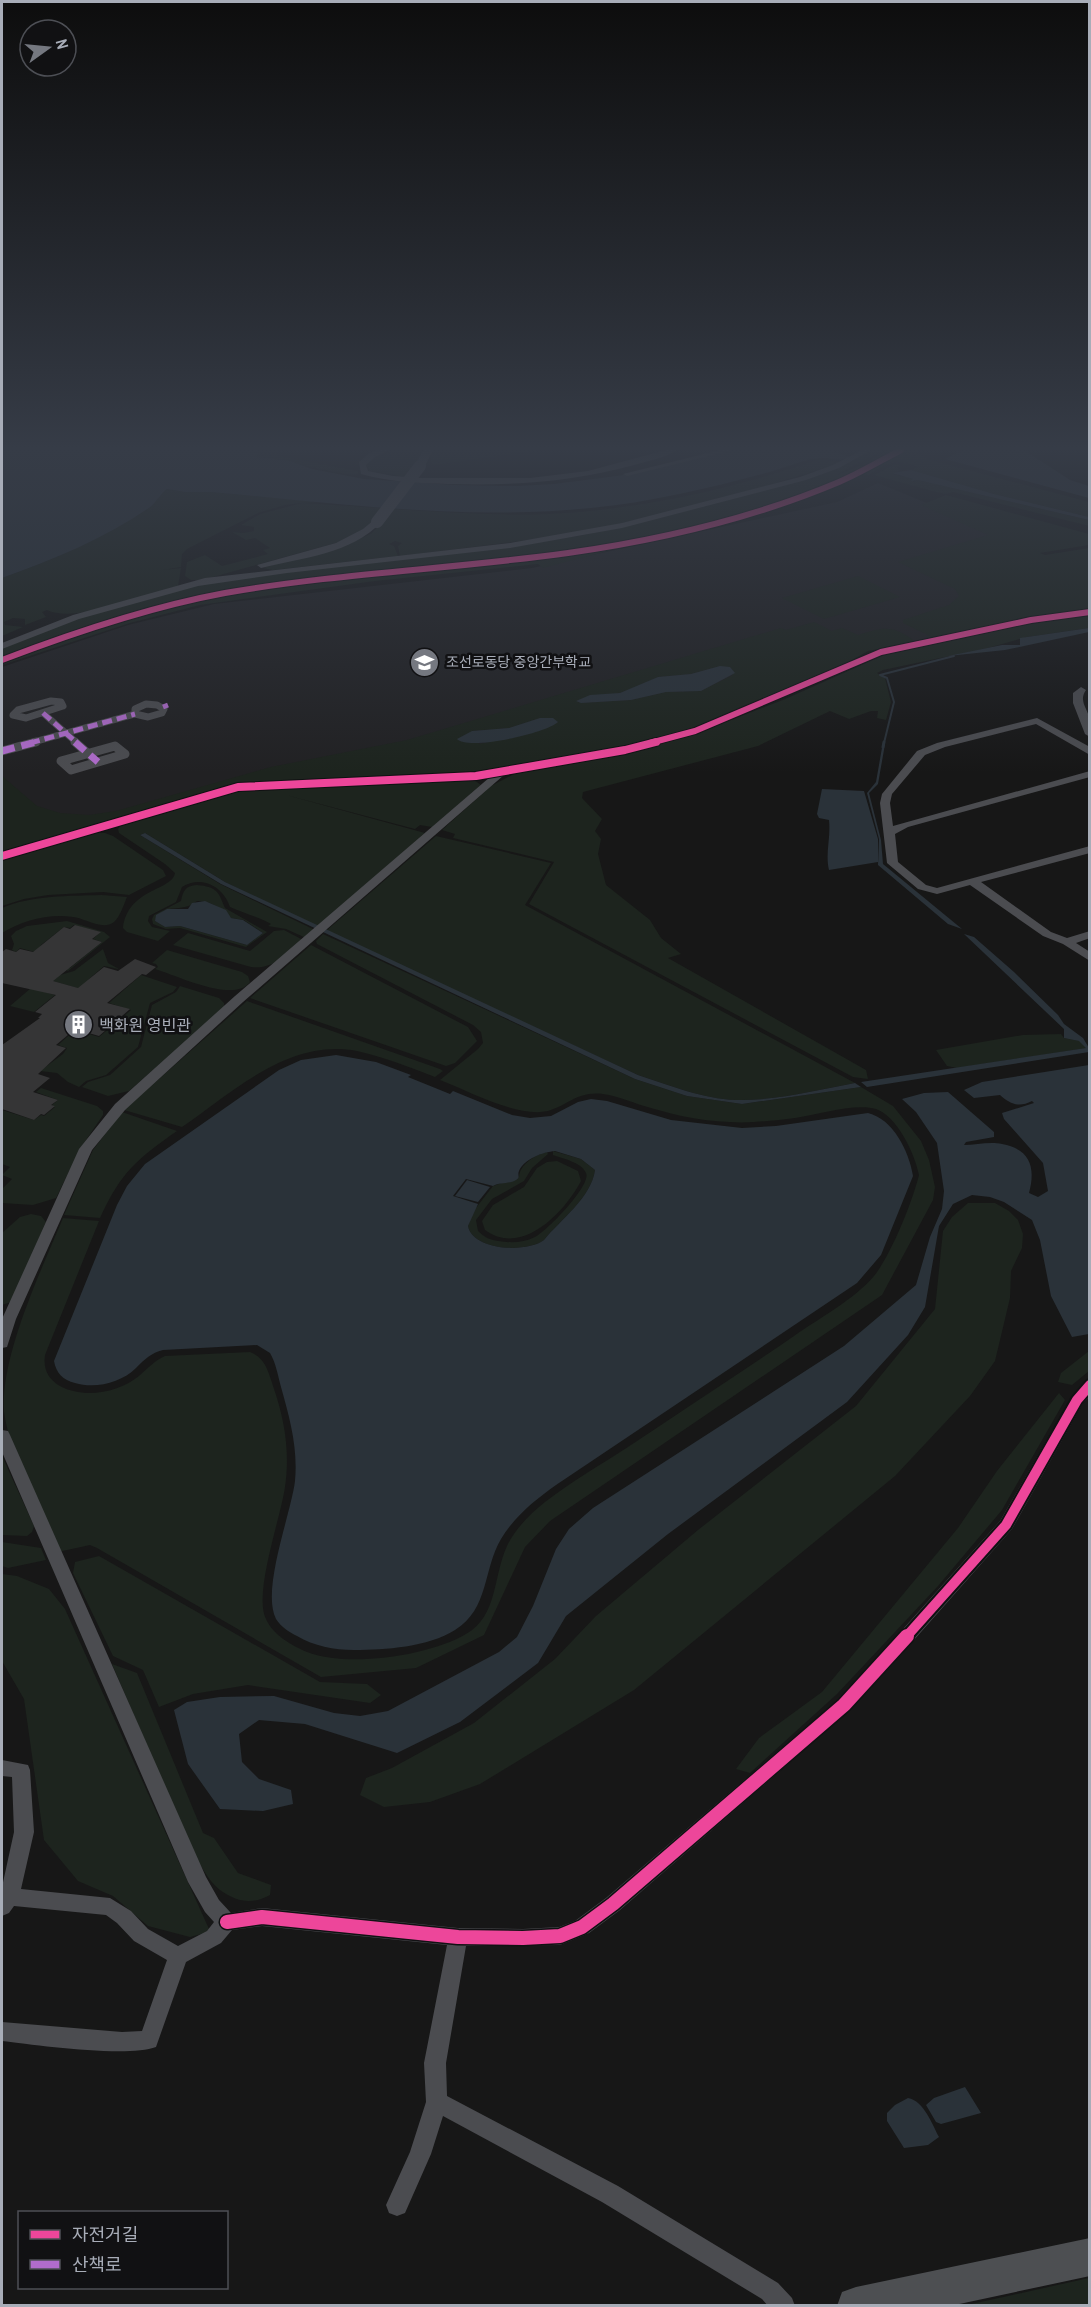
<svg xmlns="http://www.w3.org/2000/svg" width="1091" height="2307" font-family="'Archivo Narrow','Noto Sans KR',sans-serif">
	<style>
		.built { fill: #212123 }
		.green { fill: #1d241e; fill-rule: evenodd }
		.water { fill: #2a3239; fill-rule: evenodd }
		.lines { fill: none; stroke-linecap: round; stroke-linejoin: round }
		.stream-far1 { stroke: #2a3239; stroke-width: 2 }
		.stream { stroke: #2a3239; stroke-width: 3 }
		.building { fill: #353536 }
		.pedestrian-far1 { stroke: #4b4c50; stroke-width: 7 }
		.pedestrian { stroke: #4b4c50; stroke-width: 9 }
		.minor { fill: #4b4c50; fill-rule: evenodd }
		.tertiary { fill: #4b4c50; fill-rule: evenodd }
		.primary { fill: #4d4f52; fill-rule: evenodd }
		.tertiary-bridge { stroke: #4b4c50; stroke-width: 12 }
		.quiet-far1 { stroke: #b06ccc; stroke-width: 5; stroke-dasharray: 10 5; stroke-linecap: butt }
		.quiet { stroke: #b06ccc; stroke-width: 7; stroke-dasharray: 13 7; stroke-linecap: butt }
		.cycleway-far3-casing { stroke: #111113; stroke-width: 8 }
		.cycleway-far2-casing { stroke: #111113; stroke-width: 10 }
		.cycleway-far1-casing { stroke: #111113; stroke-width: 14 }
		.cycleway-casing { stroke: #111113; stroke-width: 17 }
		.cycleway-far3 { stroke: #ed469a; stroke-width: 6 }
		.cycleway-far2 { stroke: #ed469a; stroke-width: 8 }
		.cycleway-far1 { stroke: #ed469a; stroke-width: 10 }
		.cycleway { stroke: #ed469a; stroke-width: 14 }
		.labels { text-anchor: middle; stroke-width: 5; stroke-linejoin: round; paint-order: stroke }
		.far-poi-label { font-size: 14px; fill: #a8adb8; stroke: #111113; text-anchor: start }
		.poi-label { font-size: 16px; fill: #a8adb8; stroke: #111113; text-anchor: start }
	</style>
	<rect width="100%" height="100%" fill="#171717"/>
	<!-- built -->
	<path class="built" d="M878 483 966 519 1005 538 965 592 939 638 867 649 751 698 239 786 214 791 50 840 2 795V667L128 625 214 604 532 568 837 502Z"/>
	<!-- green -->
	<path class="green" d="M259 450H278L279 456 357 471 359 473 354 475C321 471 290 461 257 457Z
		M392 450H423V456L407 477 369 471 366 464 370 459Z
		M433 450H540L434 465 430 463Z
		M869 450H884L836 475 860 466 887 450H898L875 462 869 461 861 466 866 467C716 543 542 555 377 574 335 578 292 580 250 588 166 604 82 629 2 658V648L77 618 168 592 227 579 579 536C631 525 683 511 735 497 776 486 834 473 869 450Z
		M903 450H921L916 453 931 460 1089 502V517L994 494 911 470 918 467C899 459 885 462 869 475L860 473Z
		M820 459 841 463 713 502 575 534 400 556 398 546 402 543 395 541 389 544 394 546 398 556 273 570 263 568 364 537 372 533 393 509C444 512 496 516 548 514 639 510 734 489 820 459Z
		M895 464 901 466 897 468 900 470 892 474 914 479 913 482 918 480 1089 520V526L953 492 946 494 936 492 874 475Z
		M167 489 185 492H210L324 502 302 503 382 508 369 526 346 540 202 580H191L185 576 187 562 205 555 222 566 268 554 263 550 270 548 255 538 246 540 232 532 243 533 254 531V527L241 525 260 514 302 503 285 505 258 513 187 549 182 554 181 567 163 570 181 568 178 586C147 595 75 624 47 610L42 612 46 617 25 625V619L13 618 4 622 5 625 23 627 2 636V578C53 560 102 538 148 509 156 503 159 494 167 489Z
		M946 495 1089 534V545L1040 553 1045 555 1089 548V609L1028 619 934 638 903 623V620L949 605 959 596 955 589 898 562 988 535 921 505Z
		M642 542 543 568 538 564 375 581 200 605 130 623 2 665V661L133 617 225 595Z
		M858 576 900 597 824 619 782 598Z
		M1089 614V628L1027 637 988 648 883 670 877 673 885 678 891 702 886 720 877 718 878 711H871L849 719 830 711 758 746 583 792 582 798 602 819 595 831 601 839 598 854 606 885 650 920 661 938 681 954 668 958 866 1070 868 1079 853 1077 529 904 554 862 453 838 455 834 442 830 491 786 516 773 625 753 697 733 783 700 884 655 1006 628Z
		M814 622 832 631 842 628 858 635C882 628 891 624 913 640L910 643 868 651 845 664 741 709 695 727 631 746 505 768 462 773 237 785 2 853V776L37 806 60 813 89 815 116 811 271 767 407 740 781 628 786 630ZM720 666 733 675 701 691 666 692 631 700 578 703 590 695H611L638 688 658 677 691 674ZM540 718H545L548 728 484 743 479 744 472 731 509 728Z
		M453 778 474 780 481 785 432 827 420 825 415 829 286 795 425 833 318 927 225 882 145 833 140 835 220 884 315 930 306 938 286 929 268 926 271 924C258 917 244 913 230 907 223 886 201 875 182 887L176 902 149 916 148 921 152 927 170 931 158 941 127 932 123 928C128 888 172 891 175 873L165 864 119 833 118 829 122 823 238 789Z
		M88 832 105 833 113 836 163 870 166 876 129 895 103 892 48 895 24 899 2 906V858Z
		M436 836 551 863 525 905 855 1083C817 1090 775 1101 736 1100 703 1099 669 1085 638 1075L326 931Z
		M197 885C217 887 218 891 225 908L267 932 246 947 180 928 166 929 153 924 152 919 154 915 181 901C183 891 185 886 197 885ZM197 901C211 900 222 909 231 918L244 920 263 933 247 945 180 926 165 927 155 921C166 900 180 915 197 901Z
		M102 895 127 897C124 904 120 917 114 922 102 931 85 918 73 917 49 913 21 921 2 933V908C32 895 69 896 102 895Z
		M67 921 104 932 110 937 68 971 58 965 70 968 102 942 93 939 100 932 74 925 70 928 64 927 41 945 38 953 20 948 16 952 12 950 14 944 11 936 16 931 27 926Z
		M284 930 303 940C287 953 274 970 251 967L173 945 188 933 250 951 274 931Z
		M323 934 635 1079 687 1096 742 1104 861 1087 893 1106 921 1141 929 1160 935 1187 933 1200 882 1295 550 1521 525 1547 484 1635 416 1668 321 1677 97 1548 90 1545 58 1552C39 1508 11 1459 4 1412 0 1356 41 1271 63 1218L99 1221 45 1355C43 1369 48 1379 60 1386 84 1399 118 1393 139 1376 148 1368 154 1361 165 1356L250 1352C266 1358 269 1374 274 1389 285 1421 290 1453 285 1487 281 1517 253 1594 266 1619 273 1635 291 1645 307 1652 347 1668 429 1656 466 1634 498 1616 493 1576 507 1546 515 1529 530 1514 545 1502 571 1482 600 1465 628 1447 683 1410 739 1374 794 1336 818 1319 855 1299 874 1276 891 1255 912 1203 919 1175 915 1154 897 1116 876 1109 854 1103 817 1115 795 1118 782 1120 768 1121 754 1122 720 1124 684 1118 651 1108 635 1104 619 1096 603 1094 577 1091 569 1105 548 1111 517 1118 469 1091 440 1080L478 1049 483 1043 481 1032 473 1025 317 944 316 941Z
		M311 945 468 1027 477 1041 455 1063 446 1066 250 998Z
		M103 949 108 963 119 969 104 966 89 979 84 990 46 979 74 971Z
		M167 950 242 972 248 976 250 982C234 1004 176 975 155 969L158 967 156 964 152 963Z
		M141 975 177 987 173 992 150 1003 138 1047 106 1075 86 1081 79 1087 68 1082 57 1073 40 1071 63 1054 67 1048 58 1045 75 1030 99 1037 131 1010 109 1003Z
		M180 986 219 998 224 1003V1008L129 1091 108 1096 82 1087 88 1082 110 1075 141 1047 152 1005 176 992Z
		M31 988 55 995 34 1012 10 1006Z
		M247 1001 440 1069 443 1071 435 1077C409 1067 384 1057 357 1051 289 1038 233 1092 182 1127L124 1110Z
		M1061 1034 1064 1038 1080 1041 1087 1048 957 1068 947 1066 936 1050 1023 1035Z
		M41 1088 97 1106 103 1111V1115L80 1149 56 1198 33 1205 2 1203V1189L12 1179 2 1175 10 1167 2 1164V1110L34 1120 41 1115 44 1116 55 1107 52 1105 58 1100 36 1092Z
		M122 1112 177 1131C137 1159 121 1172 100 1218L64 1215 93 1150Z
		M553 1151 581 1159 595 1170C591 1198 561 1219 544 1240 527 1253 473 1251 468 1226L472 1213 493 1186 519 1177C520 1164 535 1155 547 1152L548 1154 532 1168 524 1181 492 1199 476 1220 478 1231C484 1237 490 1240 498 1241 511 1243 523 1243 535 1237 546 1232 592 1185 586 1173 581 1162 564 1159 553 1155Z
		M557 1161 578 1171 581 1181C564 1213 522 1257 485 1230L482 1221 493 1205 524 1187 537 1168 547 1162Z
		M968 1203H995L1009 1211 1018 1220 1023 1234 1022 1248 1011 1271 1010 1298 995 1361 970 1396 895 1476 634 1690 480 1784 430 1802 384 1807 360 1795 366 1778 392 1768 474 1723 555 1659 596 1616 698 1530 856 1406 935 1309 943 1231 952 1217Z
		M31 1214 41 1216 46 1222 11 1302 2 1305V1233L20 1217Z
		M1089 1351V1371L1072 1385 1058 1382 1061 1373Z
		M1059 1393 1065 1400 1002 1510 938 1586 837 1694 750 1773 736 1769 759 1738 822 1692 958 1528 997 1471Z
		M2 1456 34 1526 32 1532 27 1536 2 1535Z
		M2 1542 41 1548 46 1560 8 1568 2 1566Z
		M99 1556 320 1682 367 1684 381 1695 370 1703 248 1685 193 1694 159 1707 143 1670 113 1656 73 1573 75 1562Z
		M2 1574 17 1576 49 1589 65 1609 209 1929 205 1933 190 1937 148 1926 113 1896 78 1881 44 1840 24 1699 2 1661Z
		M112 1664 137 1673 203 1833 214 1838 238 1873 271 1885 270 1895C252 1905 237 1902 220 1890 198 1873 178 1816 166 1790 148 1748 130 1706 112 1664Z
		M1089 2278V2305H967Z"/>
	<!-- water -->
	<path class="water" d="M2 450H259L257 457 290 461 312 469 364 479 455 485 517 486 554 484 632 474 732 450H835L834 452 851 457C839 463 834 457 821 458 808 458 787 467 773 471 714 487 652 502 591 508 464 521 336 503 210 492H185L167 489C160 494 156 503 149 508 103 539 53 560 2 578Z
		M963 450H1024L1070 480 1089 486V498L945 459Z
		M911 470 994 494 1089 517V520L918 480 911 481 913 479 892 473Z
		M1089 628V632L1005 650 948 656 1002 645H1020V638L1027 637Z
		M720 666 730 667 735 673 701 691 666 692 631 700 581 703 576 701 590 695 620 693 658 677 691 674Z
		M540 718H553L558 722C547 733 468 751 457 739L472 731 509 728Z
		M883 742 885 744 878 784 869 793 881 840 883 864 962 929 948 924 878 865 879 839 867 793 876 782Z
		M822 789 864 791 878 839V862L829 870C825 853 831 838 829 820L819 818 817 814Z
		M145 833 225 882 638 1075C669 1085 703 1099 736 1100 775 1101 817 1090 855 1083L861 1087 742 1104 687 1096 635 1079 221 884 140 835Z
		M205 901 226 910 231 918 243 920 263 933 247 945 180 926 165 927 155 921 156 915 167 909H188L192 903Z
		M964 934 974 937 1014 972 1058 1015 1064 1024 1083 1038 1089 1048V1052L867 1087 861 1082 1086 1048 1079 1041 1064 1038V1029Z
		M336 1055 376 1062 411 1075 408 1077 450 1094 453 1091 512 1115 530 1118 551 1116 578 1102 591 1099 607 1101 671 1120 742 1128 776 1126 868 1113C893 1119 909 1151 913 1176L881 1255 857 1283 556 1485C535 1500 515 1516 501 1539 483 1569 489 1609 455 1630 428 1647 385 1650 354 1650 334 1650 314 1646 297 1636 289 1632 281 1627 276 1619 261 1590 291 1514 295 1481 298 1448 290 1419 281 1387 278 1376 276 1363 270 1353L257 1345 163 1350C151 1353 145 1359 136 1368 121 1383 95 1389 75 1383 63 1380 56 1373 54 1361L117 1205 127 1186 145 1164 279 1070 301 1060ZM555 1151 581 1159 595 1170C591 1198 561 1219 544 1240 527 1253 473 1251 468 1226L478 1204 453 1196 466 1179 493 1186C500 1182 510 1184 516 1180 521 1177 517 1176 519 1171 524 1159 543 1152 555 1151Z
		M1089 1065V1334L1072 1337 1051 1296 1040 1240 1032 1220 1004 1202 990 1197 972 1195 953 1204 939 1226 925 1307 908 1335 847 1402 668 1534 566 1616 538 1663 460 1722 397 1753 305 1724 259 1720 239 1734 242 1762 259 1779 291 1790 293 1804 263 1811 220 1809 188 1764 174 1710 187 1702 220 1697 274 1696 334 1713 360 1716 388 1711 499 1652 517 1637 533 1606 556 1549 569 1529 593 1508 844 1346 916 1285 930 1237 942 1209 944 1191 937 1143 916 1112 902 1099 924 1093 948 1092 994 1132V1137L966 1142 964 1145C976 1145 990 1141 1002 1144 1030 1149 1036 1167 1029 1193L1038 1197 1048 1191 1043 1163 1004 1119 1002 1113 1034 1103 1032 1101C1019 1108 1010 1104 1000 1095L974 1098 964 1090 982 1082Z
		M467 1180 490 1187 478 1202 455 1196Z
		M965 2087 981 2113 941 2124 936 2122 926 2105 934 2098Z
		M908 2098C924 2101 932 2124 939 2137L928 2145 904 2148 887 2121V2113L895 2105Z"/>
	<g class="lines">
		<!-- stream-far1 -->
		<path class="stream-far1" d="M884 743 894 702 887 678 880 675 954 656"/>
		<!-- stream -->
		<path class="stream" d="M883 747 884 742"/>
	</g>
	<!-- building -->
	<path class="building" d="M75 925 101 932 92 939 102 942 53 981 78 988 104 967 118 971 135 959 156 967 146 975 142 974 107 1003 130 1009 99 1036 75 1029 56 1045 66 1048 38 1074 50 1078 33 1092 58 1100 51 1105 55 1106 44 1115 41 1114 34 1120 2 1109V1045L40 1018H38L42 1014 35 1012 56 995 2 983V952L6 949 16 952 20 949 33 952 64 927 70 929Z"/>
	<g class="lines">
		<!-- pedestrian-far1 -->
		<path class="pedestrian-far1" d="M51 701 61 702 63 706 26 718 13 715 18 710Z
			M146 704 157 705 164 709 162 713 148 717 135 714V709Z
			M43 713 77 743
			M30 743 135 714"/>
		<!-- pedestrian -->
		<path class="pedestrian" d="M75 742 92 757
			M115 746 125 754 71 770 61 761Z
			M2 751 36 742"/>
		<!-- minor -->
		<path class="minor" d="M379 450H390L375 457 366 465 368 471 393 476 422 478H530L588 471 666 450H677C665 458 648 461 634 465 573 482 511 486 448 484 418 483 390 482 361 474L359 462 369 453Z
			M720 450H733L627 476 623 474Z
			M862 450H871L839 468 806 480 622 528 510 548 287 573 198 586 79 619 2 649V643L73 615 205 578 510 543 622 523 800 477 833 465Z
			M895 450H905L860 475 833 488 760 513 683 534 569 556 301 584 225 596 170 608 115 623 2 663V657C74 629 147 605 224 591 325 572 430 568 532 555 635 543 742 521 838 480 858 471 876 460 895 450Z
			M374 520 381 522C352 554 301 558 261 568L257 565 336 543 363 529Z
			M1090 609V615L1031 623 884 654 699 733 625 753 504 775 243 1002 125 1110 92 1150 16 1319 7 1347 2 1348V1319L79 1149 115 1104 235 996 490 777 239 790 2 859V853L238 784 476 773 624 747 691 729 878 650 1031 617Z
			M1081 687 1086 690C1078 701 1088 709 1090 720 1090 726 1090 732 1090 737L1085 734 1073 703V693Z
			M1037 718 1090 747V755L1036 724 945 747 925 755 892 794 890 803 893 826 1090 771V777L908 827 895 834 898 862 926 885 937 888 1090 846V853L981 882 1051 932 1067 938 1090 931V938L1076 943 1090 952V961L1063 944 1043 936 970 885 937 894 918 889 887 863 880 803 882 794 917 751 937 743Z
			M1090 1380V1396L1083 1403 1012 1529 898 1658 850 1710 620 1910 589 1933 560 1945 466 1946 446 2063 447 2096 618 2186 778 2283 792 2298 795 2306H768L762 2299 602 2202 443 2116 431 2154 405 2213 397 2216 389 2213 386 2205 410 2152 426 2102 424 2063 447 1945 262 1926 232 1930 221 1943 186 1962 156 2047C127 2058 36 2045 2 2041V2022L122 2032 142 2031 167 1960 134 1941 117 1923 106 1915 14 1906 9 1913 2 1916V1887L14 1832 12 1777 2 1776V1760L28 1765 30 1770 34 1832 21 1889 110 1898 131 1911 148 1929 178 1946 207 1931 214 1922 205 1912 188 1882 2 1452V1430L8 1431 10 1435 206 1877 219 1900 231 1913 262 1908 458 1928 523 1929 559 1927 575 1921 606 1898 838 1700 886 1648 1000 1521 1072 1396 1085 1381Z"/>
		<!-- tertiary -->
		<path class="tertiary" d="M423 450H433L424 468H416L415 466Z"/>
		<!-- primary -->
		<path class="primary" d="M1090 2238V2276L950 2306H837L842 2292 856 2287Z"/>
		<!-- tertiary-bridge -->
		<path class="tertiary-bridge" d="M377 522 420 466"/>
		<!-- quiet-far1 -->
		<path class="quiet-far1" d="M163 707 168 705
			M43 713 77 743
			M30 743 135 714"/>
		<!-- quiet -->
		<path class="quiet" d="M75 742 98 762
			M2 751 36 742"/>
		<defs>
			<path id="cycleway-far3" d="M2 660C75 632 149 607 225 593 339 573 454 569 568 553 660 540 754 518 839 482 860 473 880 461 901 450
				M650 743 695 731 881 652 1031 620 1090 612"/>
			<path id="cycleway-far2" d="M2 856 238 787 476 776 625 750 656 742"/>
			<path id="cycleway-far1" d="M906 1637 1006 1525 1077 1400 1090 1385"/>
			<path id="cycleway" d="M227 1922 262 1917 458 1937 523 1938 560 1936 582 1927 613 1904 844 1705 907 1636"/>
		</defs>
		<!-- cycleway-far3 casing -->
		<use href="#cycleway-far3" class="cycleway-far3-casing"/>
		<!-- cycleway-far2 casing -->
		<use href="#cycleway-far2" class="cycleway-far2-casing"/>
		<!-- cycleway-far1 casing -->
		<use href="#cycleway-far1" class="cycleway-far1-casing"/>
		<!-- cycleway casing -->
		<use href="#cycleway" class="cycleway-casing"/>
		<!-- cycleway-far3 -->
		<use href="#cycleway-far3" class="cycleway-far3"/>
		<!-- cycleway-far2 -->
		<use href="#cycleway-far2" class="cycleway-far2"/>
		<!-- cycleway-far1 -->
		<use href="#cycleway-far1" class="cycleway-far1"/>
		<!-- cycleway -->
		<use href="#cycleway" class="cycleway"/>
	</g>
	<!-- sky -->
	<linearGradient id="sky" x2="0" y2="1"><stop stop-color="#0d0d0d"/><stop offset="0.58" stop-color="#363c47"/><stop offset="1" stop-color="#363c47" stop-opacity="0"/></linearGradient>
	<rect width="1091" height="773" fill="url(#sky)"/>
	<!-- icons -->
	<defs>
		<symbol id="university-disc" viewBox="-11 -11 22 22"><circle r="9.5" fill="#757880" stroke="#111113"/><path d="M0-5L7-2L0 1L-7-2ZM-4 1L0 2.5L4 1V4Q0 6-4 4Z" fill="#fff"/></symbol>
		<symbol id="building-disc" viewBox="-11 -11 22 22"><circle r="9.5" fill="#757880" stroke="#111113"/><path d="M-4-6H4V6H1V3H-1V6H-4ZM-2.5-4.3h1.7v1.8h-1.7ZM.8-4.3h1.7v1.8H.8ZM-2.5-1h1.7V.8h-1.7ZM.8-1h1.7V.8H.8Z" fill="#fff"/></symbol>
	</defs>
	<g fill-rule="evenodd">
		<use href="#university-disc" x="408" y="646" width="33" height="33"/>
		<use href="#building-disc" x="62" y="1008" width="33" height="33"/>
	</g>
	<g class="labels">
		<!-- far-poi labels -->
		<g class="far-poi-label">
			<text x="446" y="667">조선로동당 중앙간부학교</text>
		</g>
		<!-- poi labels -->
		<g class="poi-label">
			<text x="99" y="1031">백화원 영빈관</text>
		</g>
	</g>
	<!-- border -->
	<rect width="1091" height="2307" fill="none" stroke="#a8adb8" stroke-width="6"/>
	<!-- legend -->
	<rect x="18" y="2211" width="210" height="78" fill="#111113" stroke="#4d4f55" stroke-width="1.5"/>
	<rect x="30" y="2230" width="30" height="9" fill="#ed469a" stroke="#4d4f55" stroke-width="1.5"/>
	<text x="72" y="2241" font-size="18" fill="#a8adb8">자전거길</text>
	<rect x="30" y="2260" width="30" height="9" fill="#b06ccc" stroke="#4d4f55" stroke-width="1.5"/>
	<text x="72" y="2271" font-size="18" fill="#a8adb8">산책로</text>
	<!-- north arrow -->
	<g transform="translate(48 48) rotate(75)"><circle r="28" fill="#111113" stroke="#4d4f55" stroke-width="1.5"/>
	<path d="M0-4.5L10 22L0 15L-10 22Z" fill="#757880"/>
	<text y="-9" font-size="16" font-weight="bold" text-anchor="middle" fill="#a8adb8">N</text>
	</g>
</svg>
